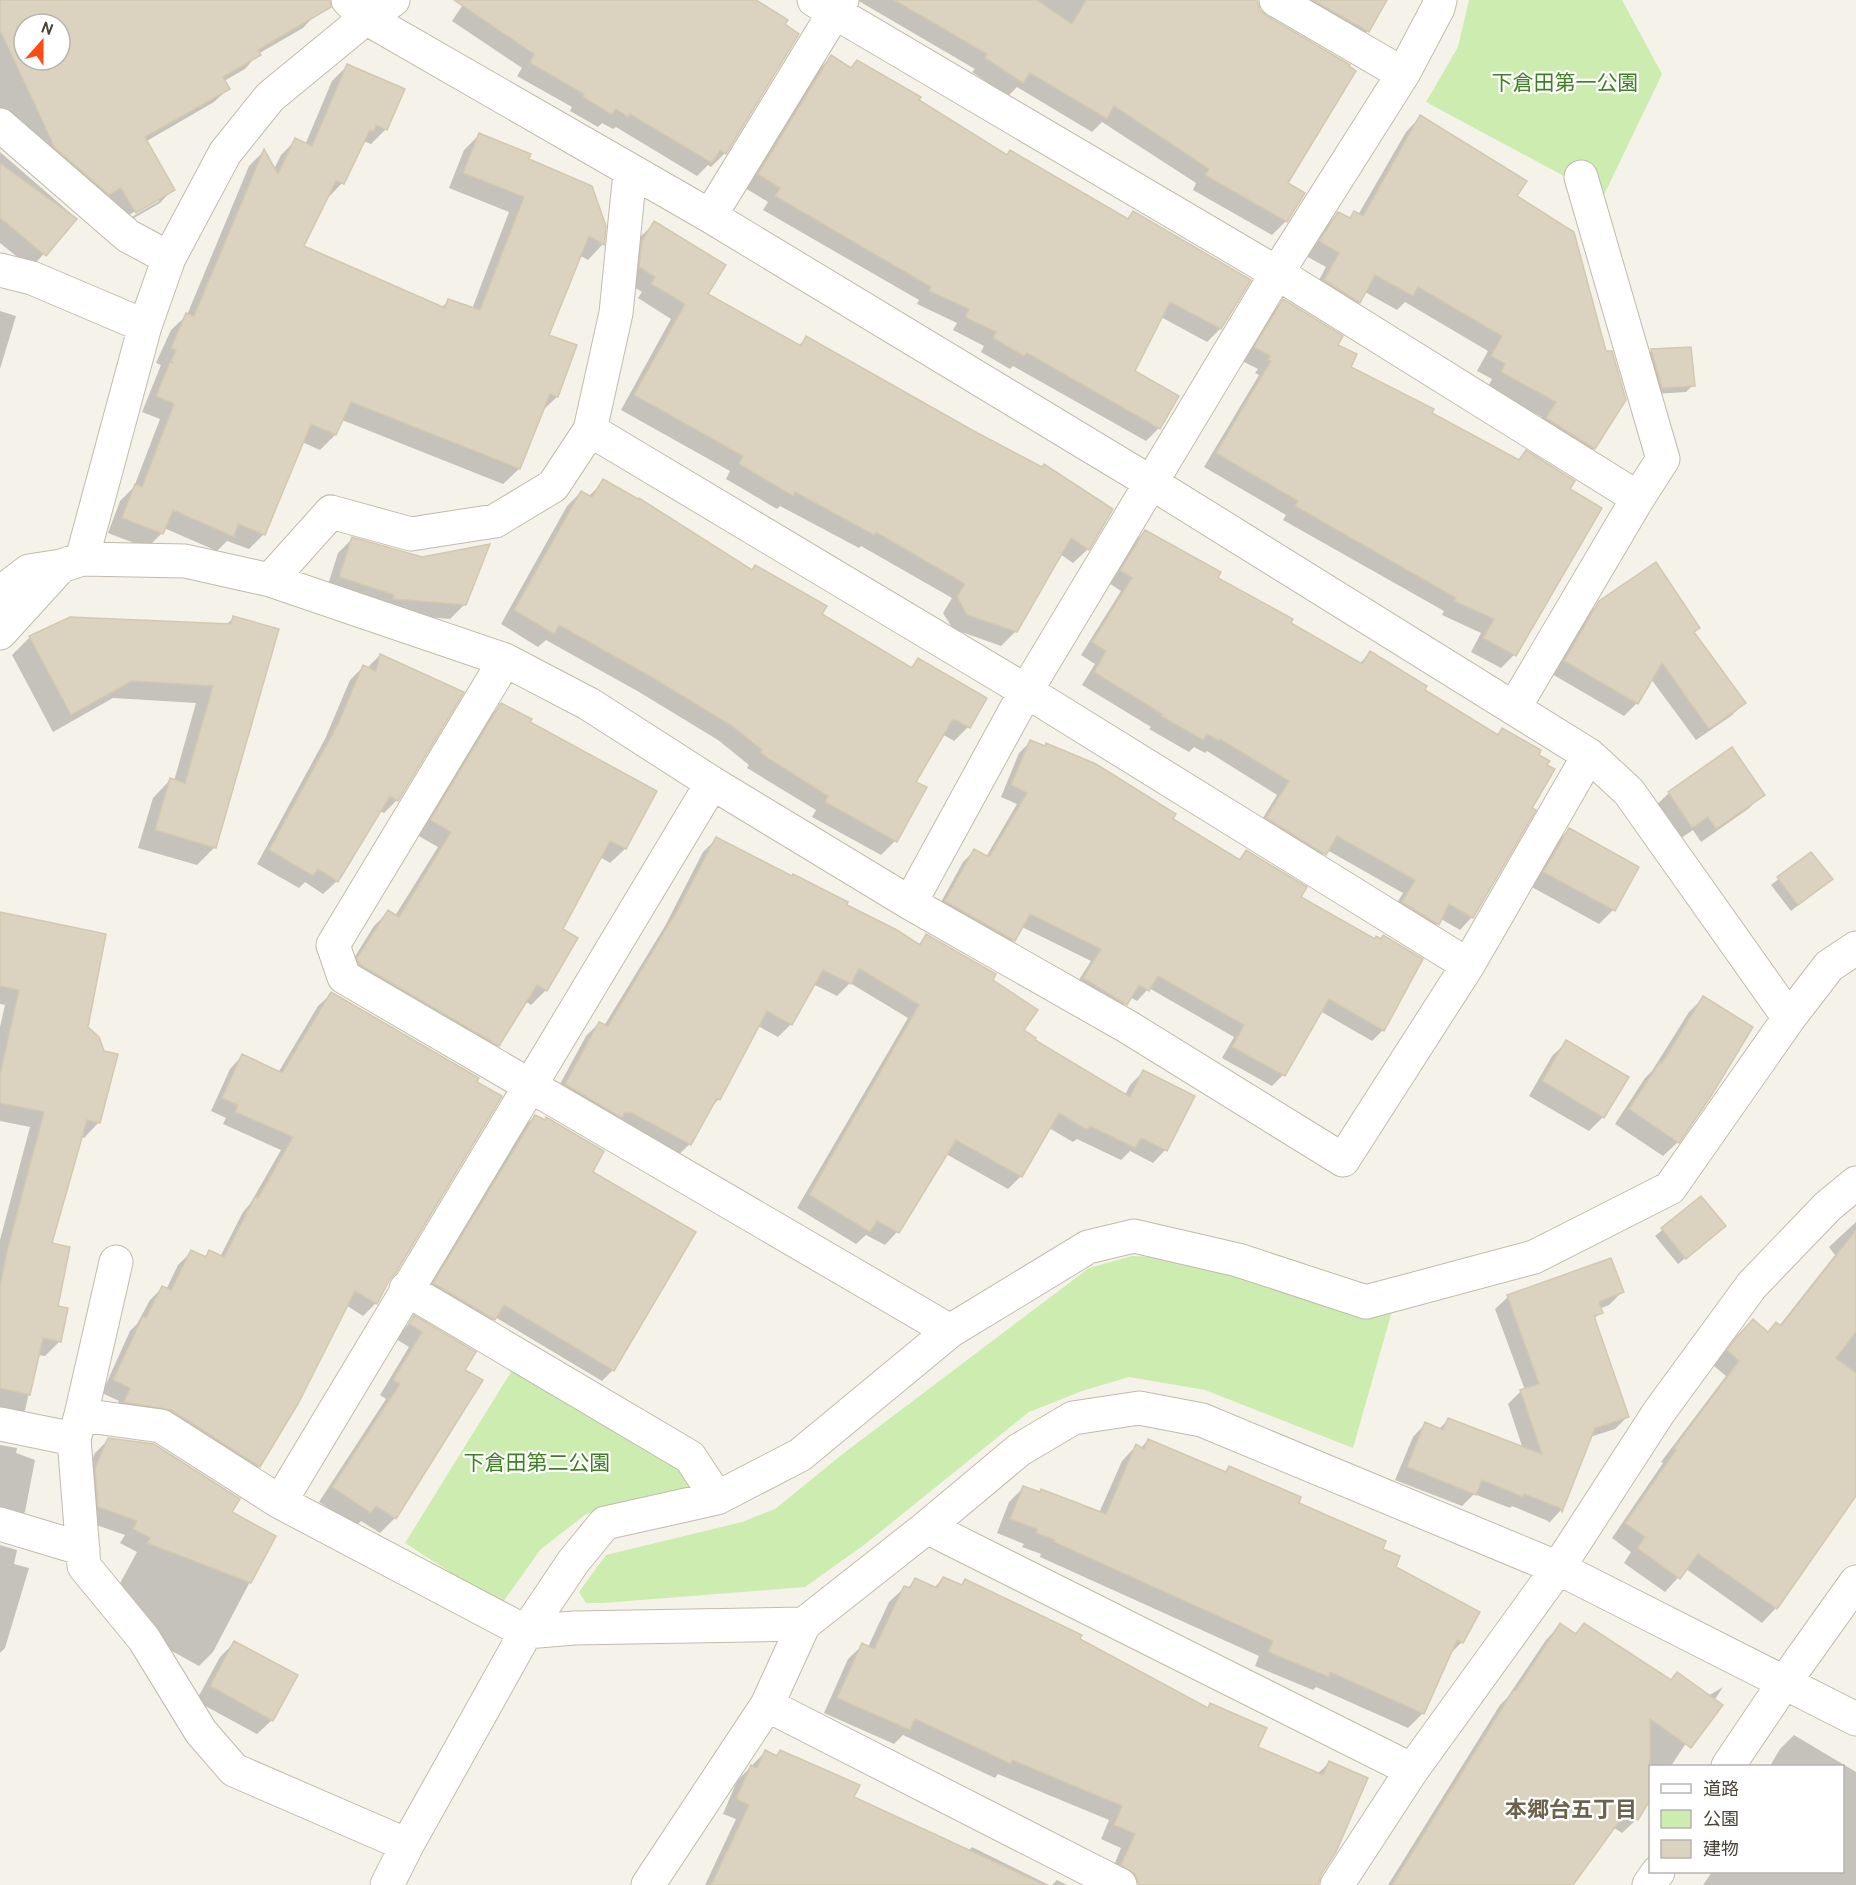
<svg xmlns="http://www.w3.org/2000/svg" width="1856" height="1885" font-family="Cabin,'Noto Sans JP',sans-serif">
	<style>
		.green { fill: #ccecb0 }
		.shadow { fill: #0003; fill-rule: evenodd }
		.building { fill: #dbd2c0; stroke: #d3c8b0; stroke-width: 1.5; fill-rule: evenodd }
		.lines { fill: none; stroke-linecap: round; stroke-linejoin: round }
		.minor-casing { stroke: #c2bbab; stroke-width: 35 }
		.minor { stroke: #fff; stroke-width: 33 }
		.labels { text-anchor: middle; stroke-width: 4.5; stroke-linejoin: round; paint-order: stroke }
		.park-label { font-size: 21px; fill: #408025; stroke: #fff }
		.neighbourhood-label { font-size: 22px; font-weight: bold; fill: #6d634d; stroke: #fff }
	</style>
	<rect width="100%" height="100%" fill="#f5f3e9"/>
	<!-- green -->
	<path class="green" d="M1469 0H1622L1662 74 1603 197 1426 102 1458 47Z
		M1132 1256 1214 1260 1392 1311 1353 1448 1205 1390 1129 1377 1082 1391 1029 1412 864 1545 805 1587 603 1603H586L579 1592 606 1555 742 1522 775 1509 844 1453 1089 1268Z
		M514 1367 680 1470 693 1487 586 1514 540 1550 501 1605 405 1543Z"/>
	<!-- shadow -->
	<path class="shadow" d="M0 0H308L316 14 303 28 258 54 245 69 224 81 228 89 214 102 145 142 173 189 160 203 122 225 0 126ZM24 24H60V60H24ZM159 197V201L130 218 129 215Z
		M466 0H753L797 34 725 153 711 167 708 165 697 176 616 127 613 129 602 123 598 127 570 111 572 107 517 76 522 68 452 21Z
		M857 0H1203L1286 183 1303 194 1286 221 1272 235 1193 190 1196 183 1102 122 1092 132 1017 87 1008 96 972 72 975 69Z
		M1307 0H1386L1367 31 1354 45Z
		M831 57 850 69 857 62 1006 156 1126 220 1133 213 1249 280 1220 329 1207 342 1161 317 1133 372 1159 428 1146 441 1013 366 1010 369 981 352 984 346 953 330 957 323 917 304 919 300 763 210 768 202 745 188 818 70Z
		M347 66 386 129 371 144 363 141 342 183 327 199 302 246 441 308 448 301 472 309 509 212 449 188 464 150 479 135 527 160 604 227 602 245 588 260 579 255 547 336 557 397 541 412 519 469 503 484 342 420 335 435 320 450 302 442 264 534 249 549 227 541 217 551 164 528 162 533 147 548 108 533 120 501 134 487 160 419 142 412 161 365 156 363 171 330 187 315 249 166 264 151 274 169 281 155 296 140 305 145 332 81Z
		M1420 117 1515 196 1594 448 1580 463 1532 433 1542 417 1488 387 1492 379 1477 371 1488 351 1405 302 1397 310 1365 292 1359 302 1345 316 1311 295 1326 267 1306 256 1324 228 1338 213 1348 219 1354 213 1358 215 1406 132Z
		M0 152 76 218 31 268 0 243Z
		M655 223 706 295 798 346 807 338 1088 549 1073 563 1060 554 1016 631 1001 646 953 629 943 613 952 598 861 546 859 548 780 506 777 509 726 479 730 471 621 410 671 319 638 298 642 292 626 282 628 257 640 237Z
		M1283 301 1336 345 1349 367 1517 461 1526 452 1568 490 1514 655 1501 668 1471 652 1481 633 1442 615 1444 611 1283 520 1286 515 1204 467 1259 375 1255 373 1258 369 1242 361 1270 314Z
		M0 311 16 316 0 369Z
		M1690 349 1693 385 1686 392 1655 394 1644 357 1651 351Z
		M604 481 750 571 755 566 820 615 910 668 918 660 985 698 968 727 954 741 942 734 914 782 925 788 895 841 881 855 812 817 816 810 747 768 749 765 718 740 639 692 546 640 538 647 501 624 567 506 581 492 588 497Z
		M1145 531 1216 579 1359 664 1370 653 1423 690 1496 736 1502 730 1472 917 1460 930 1441 919 1425 937 1390 915 1403 893 1327 850 1312 866 1255 831 1277 795 1207 751 1205 753 1194 747 1189 752 1149 729 1151 727 1082 685 1095 664 1081 655 1121 591 1109 583 1132 544Z
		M352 539 465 604 450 619 379 613 326 591 338 553Z
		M1600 602 1693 632 1744 703 1731 716 1696 740 1651 679 1637 703 1624 716 1552 674 1586 616Z
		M233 618 214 848 197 865 138 848 153 798 170 780 174 781 196 703 113 698 53 732 12 655 30 637 226 625Z
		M380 655 397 800 384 813 380 811 337 881 323 894 305 882 299 888 257 864 325 739 350 680 363 667 367 668Z
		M502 704 528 723 655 791 625 849 610 863 600 857 561 930 546 990 531 1005 525 1001 498 1045 484 1059 344 974 374 926 388 912 395 916 438 847 417 835 487 719Z
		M1030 742 1170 820 1238 860 1247 852 1299 897 1374 941 1380 940 1384 936 1383 1030 1372 1041 1320 1011 1283 1075 1272 1086 1222 1058 1234 1037 1149 988 1137 1001 1130 997 1114 1015 1073 989 1091 961 1022 927 1014 940 1003 951 935 913 963 862 974 851 986 857 1017 804 1001 797 1019 753Z
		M1669 793 1763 795 1748 809 1701 842 1693 830 1677 841 1654 807Z
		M1569 830 1613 910 1599 924 1530 886 1554 844Z
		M716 839 918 945 927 936 991 981 1022 1030 1032 1041 1125 1095 1130 1085 1143 1072 1165 1150 1153 1163 1130 1151 1121 1160 1077 1139 1073 1142 1049 1128 1021 1176 1008 1189 946 1154 897 1232 885 1245 866 1235 856 1244 797 1208 908 1018 850 983 837 996 813 984 791 1024 778 1037 758 1026 719 1099 708 1110 690 1144 677 1156 553 1097 586 1036 599 1023 604 1026 665 926 703 852Z
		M1811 854 1831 879 1791 911 1771 885Z
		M0 914 86 1028 99 1122 84 1138 81 1137 50 1245 60 1341 45 1356 38 1355 25 1410 10 1425 0 1423V1240L30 1127 0 1121V1027L5 1005 0 1004Z
		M331 994 475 1083 389 1278 376 1303 363 1316 346 1305 259 1466 246 1479 113 1415 119 1401 102 1393 130 1331 137 1324 150 1300 162 1288 166 1290 178 1265 191 1252 203 1258 209 1252 220 1257 243 1212 250 1204 281 1150 223 1124 226 1118 211 1111 230 1069 242 1056 278 1073 318 1006Z
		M1703 998 1678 1142 1663 1156 1615 1124 1645 1078 1652 1071 1689 1012Z
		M1567 1042 1603 1117 1589 1131 1529 1096 1552 1056Z
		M535 1116 591 1173 613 1370 602 1381 495 1317 483 1331 423 1295 523 1128Z
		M1701 1198 1717 1233 1678 1264 1655 1236Z
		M1856 1222V1463L1853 1497 1776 1608 1762 1623 1686 1569 1665 1592 1624 1563 1631 1552 1612 1538 1663 1463 1661 1462 1726 1376 1714 1366 1721 1356 1739 1335 1767 1333 1779 1326 1835 1255 1829 1247Z
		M1610 1260 1622 1292 1609 1305 1599 1309 1601 1312 1594 1319 1627 1417 1615 1429 1590 1437 1560 1511 1549 1523 1548 1521 1512 1506 1510 1508 1474 1494 1462 1506 1395 1480 1413 1437 1425 1424 1438 1430 1448 1420 1523 1449 1508 1404 1520 1392 1525 1390 1495 1309 1508 1297Z
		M414 1317 463 1370 395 1518 380 1533 361 1521 356 1526 319 1502 386 1399 380 1395 409 1347 396 1339Z
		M109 1439 230 1513 274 1536 213 1652 199 1666 139 1633 112 1598 137 1552 120 1543 125 1535 85 1521 82 1483 95 1453Z
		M1148 1440 1224 1473 1229 1468 1382 1550 1394 1567 1462 1642 1448 1656 1423 1713 1408 1728 1316 1687 1313 1690 1255 1666 1259 1656 1040 1557 1041 1554 1022 1547 1024 1544 997 1533 1009 1502 1023 1488 1099 1513 1122 1461 1136 1446 1141 1448Z
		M0 1445 17 1448 16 1453 35 1460 25 1512 10 1527 0 1524Z
		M0 1545 17 1550 14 1564 29 1568 5 1648 0 1653Z
		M943 1578 960 1586 965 1581 1206 1709 1211 1704 1256 1748 1317 1774 1329 1763 1320 1875 1317 1885H1153L1113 1868 1121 1848 1101 1839 1109 1820 998 1774 995 1778 903 1735 894 1744 824 1713 848 1659 863 1645 868 1647 889 1602 904 1588 907 1589 915 1580 934 1588Z
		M1560 1625 1574 1634 1584 1625 1670 1681 1677 1674 1708 1696 1723 1687 1671 1766H1650V1798L1637 1819 1622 1833 1613 1827 1572 1885H1388L1500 1705 1507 1698 1546 1640Z
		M235 1642 272 1720 257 1734 196 1701 220 1657Z
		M1794 1735 1856 1772V1885H1703L1712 1872H1842V1766H1770L1780 1749Z
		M765 1752 775 1756 780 1752 852 1798 968 1851 972 1847 1049 1885H705L736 1819 723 1814 737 1781Z
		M1057 1880 1067 1885H1052Z"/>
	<!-- building -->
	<path class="building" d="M0 0H330L331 7 258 50 261 55 223 77 230 89 145 137 175 190 136 213 121 188 109 195 55 148 0 30ZM24 24H60V60H24Z
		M454 0H756L788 20 785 24 799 34 726 154 720 150 712 163 630 114 628 117 616 109 612 115 583 97 584 94 530 63 534 54Z
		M894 0H1037L1072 24 1086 0H1257L1260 10 1267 16 1350 65 1349 66 1356 71 1288 183 1305 193 1287 222 1205 175 1209 169 1114 106 1107 119 1030 73 1023 83 985 58 987 54Z
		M1313 0H1387L1369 32Z
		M831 55 851 68 857 60 921 97 919 100 1007 155 1010 150 1128 219 1133 211 1251 280 1221 329 1170 302 1135 371 1179 396 1160 429 1027 353 1024 356 993 338 996 332 965 317 969 309 929 291 931 287 775 196 780 188 758 174Z
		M347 64 405 89 387 130 376 125 374 132 370 130 344 184 336 181 304 246 445 308 448 299 480 310 524 197 463 173 479 133 531 154 529 159 592 186 606 226 604 245 589 236 549 335 577 345 558 397 550 394 520 469 351 402 336 435 311 424 265 535 238 524 234 537 173 510 163 534 122 518 135 484 142 487 174 404 156 396 170 362 174 363 171 361 176 350 171 348 186 313 194 316 264 149 278 174 295 138 312 146Z
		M1420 115 1527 181 1517 196 1574 232 1606 351H1612L1626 400 1595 449 1546 418 1556 402 1501 372 1505 364 1491 356 1502 336 1418 287 1413 296 1375 275 1360 303 1324 280 1339 253 1319 241 1338 212 1350 218 1354 211 1363 216Z
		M0 163 77 219 46 256 0 218Z
		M654 221 726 265 708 294 801 346 806 336 972 430 1042 467 1044 464 1113 509 1089 550 1071 538 1017 632 967 615 957 597 965 584 876 532 874 535 795 492 793 496 739 464 743 456 634 395 685 304 651 284 655 277 639 267 642 241Z
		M1283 299 1343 336 1338 345 1357 354 1351 367 1434 409 1432 413 1519 460 1526 450 1575 481 1570 489 1602 508 1516 656 1483 638 1494 619 1454 601 1456 598 1295 506 1298 501 1216 453 1271 361 1268 360 1270 356 1254 347Z
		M1691 347 1695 386 1662 388 1651 349Z
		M603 479 638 499 639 498 752 570 755 565 827 606 822 614 912 668 918 658 987 698 970 728 953 719 916 782 927 787 897 842 825 802 828 796 760 753 762 750 732 726 653 678 559 625 554 634 514 610 581 491 592 497Z
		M1145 530 1221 572 1218 578 1293 619 1291 623 1362 664 1370 651 1427 686 1425 690 1498 735 1502 728 1541 750 1539 755 1550 761 1547 765 1555 769 1532 808 1536 810 1473 918 1449 904 1439 925 1402 902 1415 880 1337 836 1326 855 1266 818 1289 781 1220 739 1219 741 1207 734 1203 740 1161 716 1162 714 1094 672 1106 651 1092 642 1132 578 1120 570Z
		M352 537 422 557 490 544 466 605 393 599 394 595 339 577Z
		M1656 562 1700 628 1694 632 1746 703 1709 729 1662 663 1638 704 1564 661 1599 601Z
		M233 616 279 629 216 848 155 830 170 778 185 783 213 686 132 681 71 715 29 636 70 617 231 624Z
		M380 654 464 692 398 801 390 796 338 882 318 869 313 876 269 850 338 724 363 665 376 671Z
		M501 703 532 719 530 722 657 791 626 849 610 841 563 929 578 938 547 991 537 985 499 1046 359 964 357 958 388 910 399 917 451 832 430 820Z
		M1030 740 1045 746 1046 743 1096 764 1176 814 1173 819 1240 860 1246 850 1307 887 1301 897 1375 939 1376 936 1381 939 1383 935 1423 959 1384 1031 1329 999 1285 1076 1232 1047 1244 1025 1158 976 1149 991 1139 985 1127 1005 1083 978 1101 949 1030 914 1015 941 945 901 974 849 989 857 1027 793 1011 785Z
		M1732 747 1765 795 1716 829 1708 817 1692 828 1668 792Z
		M1569 828 1639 867 1615 911 1543 872Z
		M716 837 792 876 793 874 848 902 847 905 897 930 920 945 926 934 996 974 993 980 1038 1010 1024 1030 1036 1038 1035 1040 1130 1097 1143 1070 1195 1096 1167 1151 1141 1138 1135 1148 1090 1126 1087 1130 1059 1113 1022 1177 956 1140 899 1233 877 1221 870 1232 809 1195 919 1005 859 968 851 984 823 970 792 1025 767 1011 720 1100 717 1098 691 1145 630 1112 629 1113 625 1112 622 1118 565 1084 599 1022 608 1026 677 911Z
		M1811 852 1833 879 1798 905 1777 877Z
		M0 912 106 934 88 1027 99 1037 104 1051 118 1054 100 1123 87 1120 52 1243 70 1247 58 1306 68 1308 61 1342 43 1338 30 1395 0 1388V1287L7 1251 44 1112 0 1103V1075L19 990 0 986Z
		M331 992 479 1078 477 1082 502 1096 395 1274 390 1279 377 1304 355 1291 298 1404 260 1467 171 1410 124 1402 130 1388 113 1380 143 1316 146 1318 162 1286 171 1290 191 1250 206 1257 209 1250 224 1257 255 1197 258 1198 293 1137 235 1112 238 1105 222 1098 242 1054 282 1073Z
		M1703 996 1753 1027 1711 1096 1679 1143 1629 1109 1660 1062 1662 1063Z
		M1566 1040 1629 1077 1604 1118 1542 1081Z
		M535 1115 545 1120 546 1117 604 1151 593 1172 696 1232 614 1371 504 1305 495 1320 433 1283Z
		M1701 1196 1726 1226 1686 1259 1661 1228Z
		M1856 1230V1332L1836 1358 1856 1373V1496L1777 1609 1698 1554 1680 1579 1637 1548 1645 1537 1625 1523 1676 1450 1674 1448 1739 1361 1727 1350 1735 1339 1753 1319 1768 1332 1776 1322 1781 1326Z
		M1611 1258 1624 1292 1599 1302 1603 1313 1594 1316 1629 1417 1595 1428 1562 1512 1560 1508 1524 1494 1523 1497 1482 1480 1476 1495 1407 1467 1425 1422 1443 1430 1448 1418 1542 1454 1520 1390 1539 1384 1507 1295Z
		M414 1315 476 1352 465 1370 483 1380 396 1519 376 1506 371 1513 332 1487 400 1384 393 1380 422 1332 409 1324Z
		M108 1438 154 1444 240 1499 232 1512 276 1536 251 1583 147 1543 150 1538 133 1529 137 1521 98 1507 95 1468Z
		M1148 1439 1226 1472 1229 1466 1301 1497 1299 1503 1386 1541 1383 1549 1400 1556 1396 1567 1480 1612 1463 1643 1457 1640 1424 1714 1330 1672 1329 1677 1268 1652 1273 1641 1054 1542 1055 1540 1036 1533 1037 1529 1010 1519 1023 1486 1040 1492 1041 1489 1106 1514 1136 1444 1144 1449Z
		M943 1577 962 1585 965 1579 1082 1635 1080 1639 1208 1708 1210 1703 1267 1728 1258 1747 1323 1775 1329 1761 1368 1778 1336 1852 1321 1875 1318 1885H1139L1135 1874 1121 1865 1135 1834 1114 1825 1122 1806 1012 1760 1011 1764 915 1719 910 1730 837 1698 862 1643 874 1649 904 1586 910 1588 915 1578 937 1588Z
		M1560 1623 1576 1634 1584 1623 1671 1680 1677 1672 1723 1705 1691 1748 1650 1719V1800L1638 1820 1626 1812 1573 1885H1392L1514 1689 1516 1690Z
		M234 1641 298 1675 273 1721 210 1686Z
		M765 1750 777 1756 780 1750 860 1785 854 1797 1045 1885H711L749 1805 736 1799 751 1765 757 1768Z"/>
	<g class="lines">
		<defs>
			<path id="minor" d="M348 0 366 18 710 216 1150 482 1589 755 1629 792 1789 1018
				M814 0 1277 273 1638 498
				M1276 0 1403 74
				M0 125 128 236 169 258
				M710 216 842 0
				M0 270 32 278 145 326
				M590 430 1026 691 1468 965
				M82 559 145 326 169 258 225 153 270 97 366 18 393 0
				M270 580 331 512 411 534 495 521 553 486 590 430 616 313 630 172
				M0 593 29 571 61 566 82 559 185 561 270 580 505 660 589 704 712 783 910 903 1128 1027 1343 1160 1468 965 1589 755
				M0 633 61 566
				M505 660 333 945 344 977 950 1331
				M1514 708 1638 498 1663 459 1581 177
				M712 783 280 1502 526 1632 574 1628 804 1624
				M910 903 1026 691 1277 273 1403 74 1438 8 1440 0
				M406 1289 690 1457 717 1498
				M81 1415 116 1262
				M0 1424 74 1439
				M280 1502 161 1426 81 1415 74 1439 84 1566 144 1639 201 1732 234 1770 407 1845
				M0 1524 83 1549
				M927 1527 1412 1770
				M767 1705 1120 1885
				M1728 1766 1784 1683 1856 1582
				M387 1885 407 1845 526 1632 573 1562 605 1523 717 1498 800 1455 950 1331 1088 1247 1134 1236 1238 1260 1366 1302 1534 1257 1670 1188 1789 1018 1829 966 1856 948
				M648 1885 767 1705 804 1624 927 1527 1019 1450 1073 1418 1139 1408 1202 1420 1558 1568 1856 1719
				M1337 1885 1412 1770 1558 1568 1659 1412 1752 1285 1828 1206 1856 1183
				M1649 1885 1658 1872"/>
		</defs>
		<!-- minor casing -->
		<use href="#minor" class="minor-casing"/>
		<!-- minor -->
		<use href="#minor" class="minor"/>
	</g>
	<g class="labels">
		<!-- park labels -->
		<g class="park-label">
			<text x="1565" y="90">下倉田第一公園</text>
			<text x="537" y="1470">下倉田第二公園</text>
		</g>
		<!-- neighbourhood labels -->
		<g class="neighbourhood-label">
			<text x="1571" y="1817">本郷台五丁目</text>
		</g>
	</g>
	<!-- legend -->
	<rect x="1649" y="1765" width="195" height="108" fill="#ffffff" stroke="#b7b4af" stroke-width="1.5"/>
	<rect x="1661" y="1784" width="30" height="9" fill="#ffffff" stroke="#b7b4af" stroke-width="1.5"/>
	<text x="1703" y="1795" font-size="18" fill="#4a4437">道路</text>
	<rect x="1661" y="1810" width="30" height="18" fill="#ccecb0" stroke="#b7b4af" stroke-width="1.5"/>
	<text x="1703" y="1825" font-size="18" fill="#4a4437">公園</text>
	<rect x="1661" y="1840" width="30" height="18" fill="#dbd2c0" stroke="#b7b4af" stroke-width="1.5"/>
	<text x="1703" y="1855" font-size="18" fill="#4a4437">建物</text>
	<!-- north arrow -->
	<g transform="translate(42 42) rotate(21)"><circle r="28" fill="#ffffff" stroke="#b7b4af" stroke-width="1.5"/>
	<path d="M0-4.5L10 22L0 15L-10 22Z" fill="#ff4c16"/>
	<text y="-9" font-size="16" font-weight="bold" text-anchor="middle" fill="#4a4437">N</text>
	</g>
</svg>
